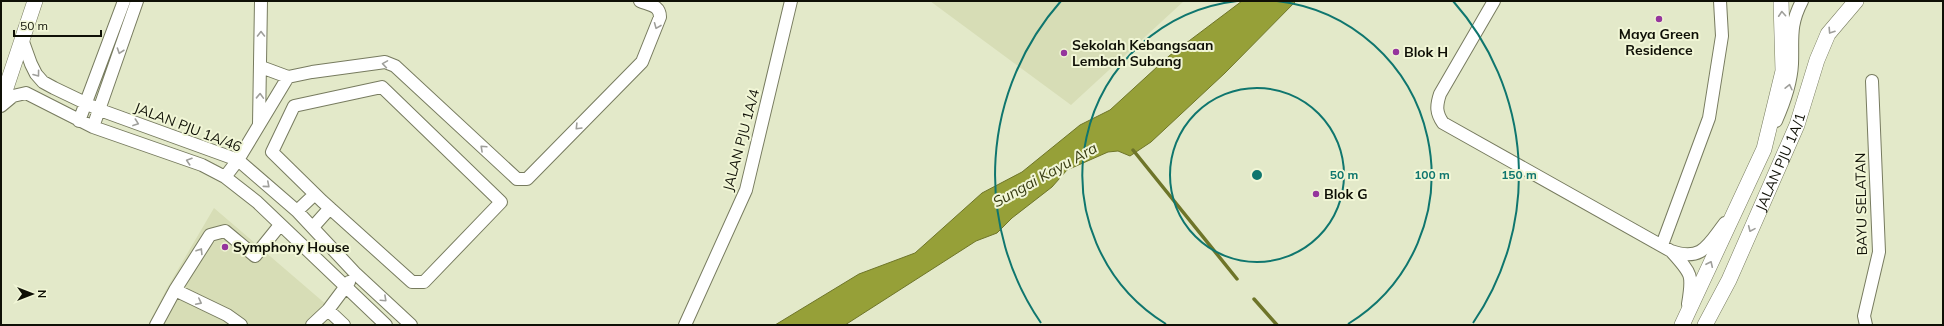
<svg xmlns="http://www.w3.org/2000/svg" width="1944" height="326" font-family="Mulish,sans-serif">
	<style>
		.built { fill: #d7ddb6 }
		.water { fill: #96a038; stroke: #6e7529 }
		.lines { fill: none; stroke-linecap: round; stroke-linejoin: round }
		.stream { stroke: #6e7529; stroke-width: 3.5 }
		.minor-casing { stroke: #777b5f; stroke-width: 14 }
		.major-casing { stroke: #777b5f; stroke-width: 16 }
		.minor { stroke: #fff; stroke-width: 12 }
		.major { stroke: #fff; stroke-width: 15 }
		.oneway { stroke: #9f9f9b }
		.ring { fill: none; stroke: #0f766e; stroke-width: 2 }
		.poi-dot { fill: #95359d; stroke: #f1f6d6; stroke-width: 1.5 }
		.labels { text-anchor: middle; stroke-width: 4; stroke-linejoin: round; paint-order: stroke }
		.poi-label { font-size: 14px; font-weight: bold; fill: #0f1006; stroke: #f1f6d6; text-anchor: start }
		.street-label { font-size: 14px; fill: #0f1006; stroke: #f1f6d6 }
		.water-label { font-size: 15px; font-style: italic; fill: #383c12; stroke: #f1f6d6 }
		.centre { fill: #0f766e; stroke: #f1f6d6; stroke-width: 2 }
		.ring-label { font-size: 12px; text-anchor: middle; font-weight: bold; fill: #0f766e; stroke: #f1f6d6; stroke-width: 4; stroke-linejoin: round; paint-order: stroke }
	</style>
	<rect width="100%" height="100%" fill="#e3e9c9"/>
	<!-- built -->
	<path class="built" d="M930 1H1184L1071 105Z
		M214 208 335 312 350 325H148L166 290Z"/>
	<!-- water -->
	<path class="water" d="M1242 1H1296L1225 73 1151 142 1130 156 1118 151 1108 152 1067 170 1052 187 1012 218 997 233 976 241 845 325H775L859 274 915 253 982 193 1022 172 1080 125 1110 110 1169 56Z"/>
	<g class="lines">
		<!-- stream -->
		<path class="stream" d="M1133 150 1237 279
			M1254 299 1277 325"/>
		<defs>
			<path id="minor" d="M1494 1 1440 94C1436 106 1436 113 1443 123L1671 251C1702 262 1708 245 1725 223
				M22 39 31 64 36 74 43 82 54 88 100 110 238 160 297 211 356 274 411 325
				M261 67 288 77 312 72 378 63 385 62 395 66 517 179H527L642 62 660 17C660 5 649 5 640 1
				M382 87 501 202 424 282H412L322 201 272 152 294 106Z
				M1 106 13 96 26 93 93 127 202 165 225 177 257 202 386 325
				M79 121 124 1
				M1776 121C1784 103 1791 84 1792 64 1793 38 1789 26 1802 1
				M259 124 261 1
				M93 127 137 1
				M225 177 238 160 288 77
				M297 211 315 194
				M313 227 330 208
				M1662 245 1709 118 1722 36 1720 1
				M1672 252C1692 274 1693 275 1688 304
				M175 290 210 235 225 231 255 256 280 225
				M328 310 344 325
				M156 325 175 290 227 315 241 325
				M312 325 328 310 349 282
				M685 325 746 190 791 1
				M1866 325 1864 316 1879 252 1872 81"/>
			<g id="major">
				<path d="M1 103 35 1"/>
				<path d="M1682 325 1764 149 1783 71 1781 1"/>
				<path id="s1" d="M1705 325 1729 280 1797 125 1817 60 1828 34 1856 1"/>
			</g>
		</defs>
		<!-- minor casing -->
		<use href="#minor" class="minor-casing"/>
		<!-- major casing -->
		<use href="#major" class="major-casing"/>
		<!-- minor -->
		<use href="#minor" class="minor"/>
		<!-- major -->
		<use href="#major" class="major"/>
	</g>
	<!-- one-way arrows -->
	<defs><path id="oneway-chevron" d="M-2-3.5L2.5 0L-2 3.5" fill="none" stroke-width="1.6" stroke-linecap="round" stroke-linejoin="round"/></defs>
	<g class="oneway">
		<use href="#oneway-chevron" transform="translate(1782 14) rotate(-94)"/>
		<use href="#oneway-chevron" transform="translate(657 26) rotate(112)"/>
		<use href="#oneway-chevron" transform="translate(1831 31) rotate(123)"/>
		<use href="#oneway-chevron" transform="translate(261 34) rotate(-90)"/>
		<use href="#oneway-chevron" transform="translate(120 51) rotate(109)"/>
		<use href="#oneway-chevron" transform="translate(385 64) rotate(-171)"/>
		<use href="#oneway-chevron" transform="translate(37 74) rotate(53)"/>
		<use href="#oneway-chevron" transform="translate(1789 87) rotate(-77)"/>
		<use href="#oneway-chevron" transform="translate(260 96) rotate(-88)"/>
		<use href="#oneway-chevron" transform="translate(136 123) rotate(20)"/>
		<use href="#oneway-chevron" transform="translate(578 127) rotate(134)"/>
		<use href="#oneway-chevron" transform="translate(483 148) rotate(-137)"/>
		<use href="#oneway-chevron" transform="translate(189 161) rotate(-162)"/>
		<use href="#oneway-chevron" transform="translate(267 185) rotate(41)"/>
		<use href="#oneway-chevron" transform="translate(1751 229) rotate(114)"/>
		<use href="#oneway-chevron" transform="translate(200 251) rotate(-58)"/>
		<use href="#oneway-chevron" transform="translate(1710 264) rotate(-65)"/>
		<use href="#oneway-chevron" transform="translate(384 299) rotate(43)"/>
		<use href="#oneway-chevron" transform="translate(199 302) rotate(27)"/>
	</g>
	<!-- distance rings -->
	<g class="ring">
		<circle cx="1257" cy="175" r="87"/>
		<path d="M1166 324A175 175 0 0 1 1237 1M1277 1A175 175 0 0 1 1348 324"/>
		<path d="M1041 323A262 262 0 0 1 1061 1M1453 1A262 262 0 0 1 1473 323"/>
	</g>
	<!-- markers -->
	<g class="poi-dot">
		<circle cx="1659" cy="19" r="4"/>
		<circle cx="1396" cy="52" r="4"/>
		<circle cx="1064" cy="53" r="4"/>
		<circle cx="1316" cy="194" r="4"/>
		<circle cx="225" cy="247" r="4"/>
	</g>
	<g class="labels">
		<!-- poi labels -->
		<g class="poi-label">
			<text x="1659" y="39" text-anchor="middle">Maya Green<tspan x="1659" dy="16">Residence</tspan></text>
			<text x="1072" y="50">Sekolah Kebangsaan<tspan x="1072" dy="16">Lembah Subang</tspan></text>
			<text x="1404" y="57">Blok H</text>
			<text x="1324" y="199">Blok G</text>
			<text x="233" y="252">Symphony House</text>
		</g>
		<!-- street labels -->
		<g class="street-label">
			<text transform="translate(188 127) rotate(21)" y="5">JALAN PJU 1A/46</text>
			<text transform="translate(741 140) rotate(-75)" y="5">JALAN PJU 1A/4</text>
			<text dy="5" stroke="none"><textPath href="#s1" startOffset="180">JALAN PJU 1A/1</textPath></text>
			<text transform="translate(1861 204) rotate(-91)" y="5">BAYU SELATAN</text>
		</g>
		<!-- water labels -->
		<g class="water-label">
			<text transform="translate(1045 175) rotate(-29)" y="5">Sungai Kayu Ara</text>
		</g>
	</g>
	<circle cx="1257" cy="175" r="6" class="centre"/>
	<g class="ring-label">
		<text x="1344" y="179">50 m</text>
		<text x="1432" y="179">100 m</text>
		<text x="1519" y="179">150 m</text>
	</g>
	<!-- border -->
	<rect width="1944" height="326" fill="none" stroke="#0f1006" stroke-width="4"/>
	<!-- north arrow -->
	<g transform="translate(32 294) rotate(90)" stroke="#f1f6d6" stroke-width="3" paint-order="stroke">
	<path d="M0-3L7 15L0 10L-7 15Z" fill="#0f1006"/>
	<text y="-6" font-size="11" font-weight="bold" text-anchor="middle" fill="#0f1006">N</text>
	</g>
	<!-- scale -->
	<path d="M14 30v6h87v-6" fill="none" stroke="#0f1006" stroke-width="2"/>
	<text x="20" y="30" font-size="12" fill="#0f1006" stroke="#f1f6d6" stroke-width="3" paint-order="stroke">50 m</text>
</svg>
